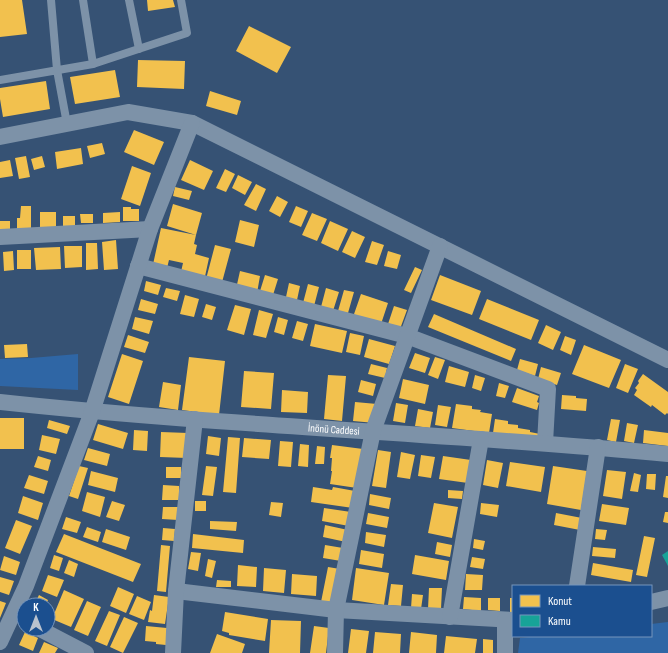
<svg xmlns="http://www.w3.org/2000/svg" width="668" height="653" font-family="'Sofia Sans Condensed',sans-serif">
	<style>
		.green { fill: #2f66a5 }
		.homes { fill: #f2c14e }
		.public { fill: #17a398 }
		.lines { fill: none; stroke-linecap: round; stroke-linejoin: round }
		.lane { stroke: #7d92a8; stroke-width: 8 }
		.street { stroke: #7d92a8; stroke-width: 16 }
		.labels { text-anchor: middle; stroke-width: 4; stroke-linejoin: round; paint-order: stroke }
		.street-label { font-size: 11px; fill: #fff; stroke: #1b4f8f }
	</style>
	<rect width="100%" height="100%" fill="#365274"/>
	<!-- green -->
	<path class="green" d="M78 354V390L0 386V359L31 358Z
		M668 622V653H518L520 638 538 636H651V624Z"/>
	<!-- homes -->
	<path class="homes" d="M0 0H22L27 34 0 37Z
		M147 0H173L175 7 148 11Z
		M249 26 291 47 277 73 236 51Z
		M138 60 185 61 184 89 137 87Z
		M115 70 120 97 75 104 70 77Z
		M46 81 50 109 3 117 0 99V88Z
		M210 91 241 101 237 115 206 106Z
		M134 130 164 142 154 165 124 152Z
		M102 143 105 154 90 158 87 146Z
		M81 148 83 164 57 169 55 152Z
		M26 156 30 177 19 179 15 158Z
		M42 156 45 167 34 170 31 159Z
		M10 160 13 176 0 178V162Z
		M190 160 213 171 204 190 181 180Z
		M132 166 151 173 140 206 121 199Z
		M225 169 235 174 226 192 216 188Z
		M238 175 252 182 245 195 232 188Z
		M256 184 266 189 256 211 244 205Z
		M175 187 192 191 189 200 173 196Z
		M277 196 288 202 280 217 269 211Z
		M173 204 202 213 196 235 167 226Z
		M21 206H31V231H17V218H20Z
		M296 206 308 211 301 227 289 222Z
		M123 207H131V209H139V221H123Z
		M40 212H56V230H40Z
		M120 212V222L103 223V213Z
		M312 213 327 219 317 241 302 235Z
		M80 214H93V223H81Z
		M63 216H75V228H63Z
		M240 220 259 225 254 247 235 242Z
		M0 221H10V231H0Z
		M330 221 348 229 338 251 321 243Z
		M161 228 196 235 194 244 197 245 195 254 209 258 204 281 180 276 183 263 169 260 166 272 152 269Z
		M352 231 365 237 355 258 342 252Z
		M116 240 118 269 104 270 102 242Z
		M372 241 384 245 377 265 365 262Z
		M86 243H97L98 269 86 270Z
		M215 245 231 249 221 286 205 283Z
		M64 246H82V267L65 268Z
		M60 247 61 269 36 270 34 248Z
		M17 250H31V269H17Z
		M13 251 14 270 4 271 3 252Z
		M388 251 401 255 397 269 384 266Z
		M415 267 422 270 411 293 404 290Z
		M240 271 260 276 257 293 236 289Z
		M265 275 278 279 273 295 260 291Z
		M440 275 481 291 472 315 431 300Z
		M146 281 161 285 158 295 144 291Z
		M289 283 300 286 297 300 286 297Z
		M308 284 319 287 314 306 303 303Z
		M166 288 180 291 177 301 163 297Z
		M326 288 339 292 333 311 321 307Z
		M344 290 354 292 348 313 338 311Z
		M361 294 388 303 380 327 353 317Z
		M185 295 199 299 194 317 180 314Z
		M141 299 158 304 155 314 138 310Z
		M487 299 539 320 531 340 479 319Z
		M206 304 216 307 212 320 202 317Z
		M235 305 251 309 244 335 227 330Z
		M394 306 407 310 400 329 388 324Z
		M259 310 273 314 266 338 253 335Z
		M434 314 516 349 511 361 428 327Z
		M135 317 153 321 149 334 132 329Z
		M278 317 288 320 284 335 274 332Z
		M297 321 308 324 303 341 292 338Z
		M315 324 347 331 342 353 310 346Z
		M546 325 561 332 553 350 538 343Z
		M350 333 364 336 360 355 346 352Z
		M128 335 149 342 145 353 124 347Z
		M565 336 576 340 571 355 560 350Z
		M369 339 395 346 389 364 364 357Z
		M27 344 28 357 5 358 4 345Z
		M584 345 621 360 609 388 572 374Z
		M415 353 430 358 425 373 409 368Z
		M122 354 143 361 129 404 108 397Z
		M189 357 225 361 219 415 182 410Z
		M435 357 445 360 438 379 428 375Z
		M520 359 538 364 535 376 517 370Z
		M371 364 387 368 385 378 368 374Z
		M625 364 638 369 628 393 616 388Z
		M449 366 469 372 465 387 445 382Z
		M541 367 561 373 557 385 538 379Z
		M244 371 274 373 271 409 241 407Z
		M643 374 668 392V414L667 413 665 415 652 405 651 407 634 395 637 390 635 388 639 383 638 381Z
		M328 375 346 376 342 421 324 419Z
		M475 375 485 378 481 391 472 388Z
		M403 379 429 385 425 404 399 398Z
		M361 380 376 384 373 396 358 392Z
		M163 382 181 385 178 410 159 407Z
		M499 383 509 386 505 398 496 396Z
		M517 388 539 396 537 402 539 403 537 410 512 402Z
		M282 390 308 392 307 413 281 412Z
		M562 395 576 396V398L587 399 586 411 561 409Z
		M355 402 377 404 375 423 353 421Z
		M396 403 408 405 405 423 393 421Z
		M456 404 472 406V409L481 410 480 412 492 414 489 433 452 428Z
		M438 405 451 407 447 427 435 425Z
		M418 409 433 412 430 428 415 426Z
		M0 418H24V449H0Z
		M495 419 508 421V424L518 425V428L530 430V432L540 434 539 440 493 433Z
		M611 419 620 420 616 442 607 440Z
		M49 420 70 426 67 434 47 428Z
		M627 423 638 425 634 443 624 441Z
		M98 424 128 433 123 449 93 440Z
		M134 430 148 431 147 451 133 450Z
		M644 430 668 433V446L643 443Z
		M161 432 188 433 187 458 160 457Z
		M42 435 60 439 56 454 39 450Z
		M208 436 221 438 219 456 206 454Z
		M228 437 240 438 236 493 223 492Z
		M244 438 271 440 269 459 242 457Z
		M280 441 293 442 291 467 278 466Z
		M300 444 309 445 308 467 298 466Z
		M332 445 363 449 357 488 330 484 332 471H331L332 458H330Z
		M317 446 325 447 324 464H315Z
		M88 448 110 454 107 466 84 460Z
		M378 450 391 452 386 488 372 486Z
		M401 452 415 455 410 479 397 477Z
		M421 455 435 457 431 478 418 476Z
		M38 456 51 460 48 471 34 467Z
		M443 456 471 460 468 483 439 479Z
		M487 460 503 463 498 488 483 485Z
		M510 462 545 467 541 492 506 486Z
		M79 466 88 468 78 499 69 496Z
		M206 466 217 467 213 496 202 495Z
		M553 466 587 471 581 510 547 504Z
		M166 467H181V478H166Z
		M607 470 626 472 622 499 603 496Z
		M91 471 118 478 115 492 88 485Z
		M634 473 641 475 638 492 630 491Z
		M647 474H656L655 490 646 489Z
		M29 475 48 481 44 494 24 488Z
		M666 476H668V498L663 497Z
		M163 485 179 486V500H162Z
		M313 487 332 490 333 487 355 491 353 508 311 502Z
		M448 490 463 491 462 499 448 498Z
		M87 492 105 497 100 517 82 511Z
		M370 494 391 498 389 509 369 505Z
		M23 496 43 503 38 520 18 513Z
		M112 501 125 505 119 521 106 517Z
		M195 501H206V511H195Z
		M271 502 283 503 281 517 269 515Z
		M434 503 458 507 452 538 428 533Z
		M481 503 499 505 497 517 480 514Z
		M602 504 629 508 626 525 599 521Z
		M163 507H179L178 520 162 519Z
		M324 508 351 512 349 526 322 521Z
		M665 512H668V523L663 522Z
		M368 513 389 517 387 528 366 524Z
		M556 513 582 518 580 530 554 525Z
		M66 517 81 522 77 533 62 529Z
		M16 520 32 526 20 554 5 548Z
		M210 521 237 522 236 531 210 529Z
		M325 525 348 530 346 542 323 537Z
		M87 527 101 532 98 542 83 537Z
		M163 528 175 529 174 541 162 540Z
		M106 529 130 537 126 550 102 542Z
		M596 529 607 530 605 540 595 539Z
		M366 532 386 535 384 547 365 543Z
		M64 534 141 564 133 582 56 552Z
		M193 534 244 540 243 553 192 548Z
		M644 536 655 538 647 577 636 575Z
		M474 539 485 541 483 550 473 548Z
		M437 542 452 545 450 557 435 554Z
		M161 545 170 546 166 592 157 591Z
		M325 545 343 548 341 561 323 558Z
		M593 547 616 549 615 558 592 556Z
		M361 550 384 554 382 568 359 564Z
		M191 552 201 553 198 571 188 569Z
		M54 555 63 558 59 571 50 568Z
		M415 555 449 561 446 580 412 574Z
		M4 556 20 562 16 575 0 570Z
		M472 557 485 559 483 569 470 567Z
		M208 559 216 561 212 578 205 576Z
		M69 560 78 564 74 577 64 573Z
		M593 563 633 570 631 582 591 575Z
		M238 565 257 567 256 587 237 586Z
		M328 567 340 569 333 604 321 602Z
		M264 568 286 570 284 593 263 591Z
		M356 568 389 573 384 605 352 600Z
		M292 574 317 576 316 596 291 594Z
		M466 574 483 575 482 590H465Z
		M48 575 64 580 57 597 42 591Z
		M0 577 14 581 9 595 0 592Z
		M217 580 231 581V587H216Z
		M391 584 403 585 401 606 388 605Z
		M118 587 134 594 126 613 110 606Z
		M429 588H442L441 609H428Z
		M64 590 84 599 71 627 52 619Z
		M412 594 423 595 421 609 411 608Z
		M39 595 48 600 46 605H34Z
		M154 595 169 597 165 624 148 622 150 610 152 611Z
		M137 596 151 602 144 620 129 614Z
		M464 597 481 598V611L463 609Z
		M488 598H500V611L488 610Z
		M510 598H513V614H510Z
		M0 601 6 603 0 618Z
		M87 601 101 607 88 636 74 630Z
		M109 611 120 615 107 646 95 641Z
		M225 612 268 619 265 641 229 635V633L222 631Z
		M124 617 138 623 123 653 110 647Z
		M271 620 301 621 300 653H269Z
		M146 626 167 628 166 645 156 644V642L145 641Z
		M314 626 329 628 326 653H310Z
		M351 629 369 631 366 653H348Z
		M25 632 38 638 33 651 19 645Z
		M375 632 401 634 400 653H373Z
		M411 632 437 635 436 653H409Z
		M217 634 245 644 242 653H210Z
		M446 636 477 639 475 653H444Z
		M483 639 493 640V653H483Z
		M44 642 58 648 55 653H39Z"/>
	<!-- public -->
	<path class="public" d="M668 551V566L662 555Z"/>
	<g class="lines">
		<!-- lane -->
		<path class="lane" d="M51 0 57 70 67 124
			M83 0 93 64
			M129 0 139 49
			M0 80 93 64 187 33 181 0"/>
		<!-- street -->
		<g class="street">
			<path d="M0 137 128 112 192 123 668 360"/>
			<path d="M0 237 150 229"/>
			<path d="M138 266 407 336 548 389 545 443"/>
			<path id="s1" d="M0 402C222 426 446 433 668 454"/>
			<path d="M577 586 598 447"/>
			<path d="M176 591 336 610 513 620"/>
			<path d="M651 602 668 598"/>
			<path d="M450 617 481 439"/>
			<path d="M505 620V653"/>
			<path d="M40 629 86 653"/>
			<path d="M0 642 26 586 92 412 150 229 192 123"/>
			<path d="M173 653 176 591 195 419"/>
			<path d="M335 653 336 610 373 431 440 246"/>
		</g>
	</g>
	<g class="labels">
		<!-- street labels -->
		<g class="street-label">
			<text dy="4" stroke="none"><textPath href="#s1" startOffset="335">İnönü Caddesi</textPath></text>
		</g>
	</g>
	<!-- legend -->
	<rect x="512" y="585" width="140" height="52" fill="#1b4f8f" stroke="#7695bc"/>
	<rect x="520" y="595" width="20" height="12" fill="#f2c14e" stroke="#7695bc"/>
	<text x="548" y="605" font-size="12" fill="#ffffff">Konut</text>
	<rect x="520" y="615" width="20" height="12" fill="#17a398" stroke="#7695bc"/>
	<text x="548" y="625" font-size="12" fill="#ffffff">Kamu</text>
	<!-- north arrow -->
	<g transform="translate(36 617)"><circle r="19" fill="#1b4f8f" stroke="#7695bc"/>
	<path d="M0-3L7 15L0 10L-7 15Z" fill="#b9c2ce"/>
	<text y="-6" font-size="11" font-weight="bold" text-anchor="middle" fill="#ffffff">K</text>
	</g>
</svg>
